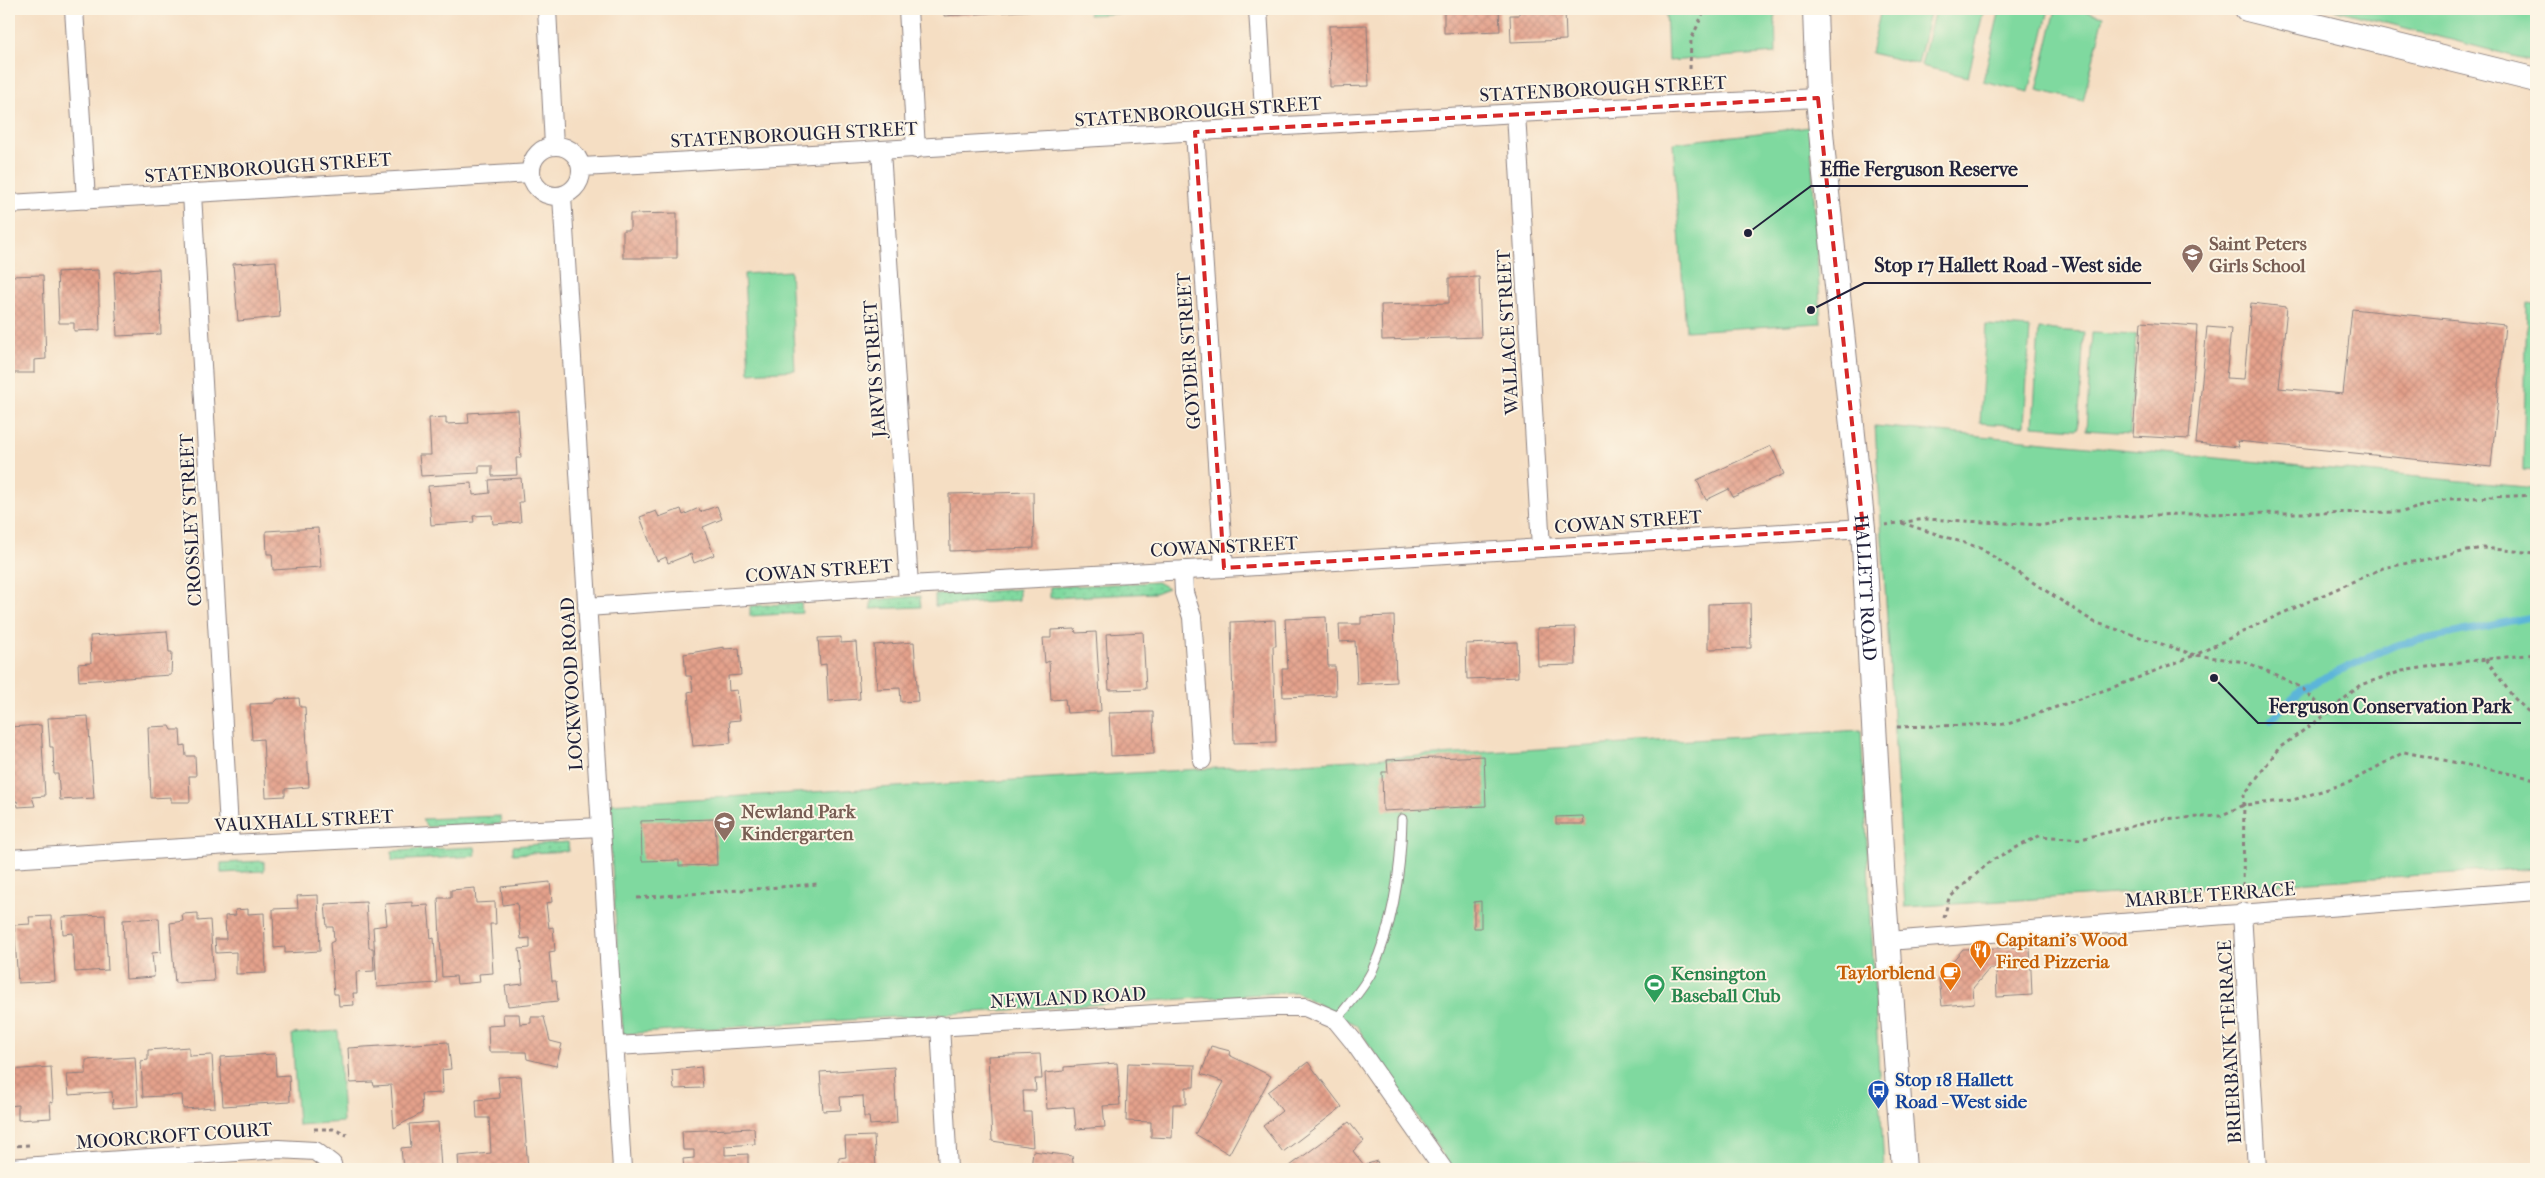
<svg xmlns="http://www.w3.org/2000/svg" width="2545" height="1178" font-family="'IM FELL French Canon',serif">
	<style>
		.grass { fill: url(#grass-dots); stroke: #507e6d }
		.park { fill: #7fd99f; stroke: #507e6d }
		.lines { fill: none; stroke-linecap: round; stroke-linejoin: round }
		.stream { stroke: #5bb5d9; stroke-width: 7 }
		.building { fill: url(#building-cross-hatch) }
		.lane-casing { stroke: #8c807f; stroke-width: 11 }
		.street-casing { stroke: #8c807f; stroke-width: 20 }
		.secondary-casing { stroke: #8c807f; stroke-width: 26 }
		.path { stroke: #8c807f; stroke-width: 3; stroke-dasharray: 4 4; stroke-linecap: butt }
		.lane { stroke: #fff; stroke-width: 9 }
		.street { stroke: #fff; stroke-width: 18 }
		.secondary { stroke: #fff; stroke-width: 24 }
		.marked { fill: none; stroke: #d62828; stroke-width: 4; stroke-dasharray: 10 6; stroke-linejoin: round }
		.labels { text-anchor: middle; stroke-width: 4; stroke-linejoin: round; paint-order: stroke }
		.street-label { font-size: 19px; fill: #22223b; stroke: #fcf5e5 }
		.education-label { font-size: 19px; font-weight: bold; fill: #785e54; stroke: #fcf5e5; text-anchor: start }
		.food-label { font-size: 19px; font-weight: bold; fill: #c56008; stroke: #fcf5e5; text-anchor: start }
		.leisure-label { font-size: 19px; font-weight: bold; fill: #27864d; stroke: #fcf5e5; text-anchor: start }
		.transit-label { font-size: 19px; font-weight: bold; fill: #164399; stroke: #fcf5e5; text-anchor: start }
		.leader { fill: none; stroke: #22223b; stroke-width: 2 }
		.callout-dot { fill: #22223b; stroke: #fcf5e5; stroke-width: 2 }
		.callout-label { font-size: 20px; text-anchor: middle; font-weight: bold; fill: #22223b; stroke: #fcf5e5; stroke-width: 4; stroke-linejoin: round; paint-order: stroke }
	</style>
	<defs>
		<pattern id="grass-dots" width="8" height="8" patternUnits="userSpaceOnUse" patternTransform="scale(1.25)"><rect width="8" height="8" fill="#7fd99f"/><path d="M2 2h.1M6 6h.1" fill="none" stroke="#6dba8a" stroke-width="1.8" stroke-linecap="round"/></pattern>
		<pattern id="building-cross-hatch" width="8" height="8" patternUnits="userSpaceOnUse" patternTransform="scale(1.25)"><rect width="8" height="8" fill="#e4a18b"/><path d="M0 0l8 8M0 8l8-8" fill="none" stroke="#c38a79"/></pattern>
	</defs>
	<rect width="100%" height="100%" fill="#fcf5e5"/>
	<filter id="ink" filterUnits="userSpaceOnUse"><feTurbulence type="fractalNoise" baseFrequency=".02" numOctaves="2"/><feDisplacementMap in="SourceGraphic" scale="10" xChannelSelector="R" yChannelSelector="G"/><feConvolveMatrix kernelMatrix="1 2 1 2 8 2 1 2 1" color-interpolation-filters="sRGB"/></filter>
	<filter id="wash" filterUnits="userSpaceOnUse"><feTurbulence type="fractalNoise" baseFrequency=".0096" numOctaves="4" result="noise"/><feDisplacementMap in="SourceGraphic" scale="20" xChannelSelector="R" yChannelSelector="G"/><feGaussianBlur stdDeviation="1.12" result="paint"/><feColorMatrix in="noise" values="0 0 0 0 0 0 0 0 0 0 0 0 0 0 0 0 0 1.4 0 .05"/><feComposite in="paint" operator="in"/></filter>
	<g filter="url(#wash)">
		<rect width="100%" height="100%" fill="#f5dec3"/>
		<!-- grass -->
		<path class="grass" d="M1157 582 1168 588 1155 593 1050 598V587Z
			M1019 589V600L935 606V595Z
			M920 596 921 607 871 609V600Z
			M801 603 802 613 750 616V606Z
			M500 816 501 824 427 827 422 819Z
			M568 842 569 851 513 854V846Z
			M475 847 476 856 392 861V851Z
			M264 861V871L221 873V863Z"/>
		<!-- park -->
		<path class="park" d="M1089 9H1204L1089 15Z
			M1666 9H1775L1776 53 1668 61Z
			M1881 9H1931L1918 64 1871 53Z
			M1935 9H1984L1968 77 1921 66Z
			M2000 9H2049L2029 92 1983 81Z
			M2056 9H2074L2104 16 2083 101 2037 90Z
			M2333 9H2536V62Z
			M1810 127 1821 323 1686 331 1673 143Z
			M790 271 795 370 749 373 744 274Z
			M2527 303 2536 304V471L2523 470Z
			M1986 325 2030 328 2024 426 1980 423Z
			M2039 329 2084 332 2078 429 2033 426Z
			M2092 333 2136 335 2130 433 2086 430Z
			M1875 426 2536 488V868L1905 907Z
			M1861 730 1884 1169H1452L1356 1025 1296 992 623 1034 608 804Z
			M338 1031 343 1122 298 1125 292 1034Z"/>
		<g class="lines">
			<!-- stream -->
			<path class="stream" d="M2271 720 2302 688 2396 645 2536 616"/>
		</g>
		<g id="blocks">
			<!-- building -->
			<path class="building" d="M944 9H1039V10L944 16Z
				M1444 9H1499L1500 31 1444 33Z
				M1519 9H1565L1566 40 1511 42 1510 15H1519Z
				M1367 25 1369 86 1330 87 1329 26Z
				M677 213V258H623V230H630V214Z
				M276 261 280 317 238 321 233 264Z
				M159 269 161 334 117 336 114 272Z
				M98 270 100 330 74 331V323H59L57 272Z
				M43 275 46 359 34 360V373H9V276Z
				M1479 277 1481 337 1382 340 1381 305 1449 303V278Z
				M2251 303 2287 307 2279 388 2343 394 2352 309 2505 325 2491 467 2237 441 2239 447 2196 443 2207 327 2231 329 2226 378 2244 379Z
				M2141 322 2197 326 2189 439 2133 436Z
				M518 410 521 458H516L517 475 492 476V466H479V473L421 476 419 455H431L429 418 446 417V424L469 423 468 413Z
				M1771 446 1784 474 1733 497 1729 489 1706 500 1697 480Z
				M521 478 523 502H519L521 522 493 524 492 515 473 516 474 522 431 525 428 486 472 483 473 495 490 493 489 480Z
				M1033 492 1034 548 950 551 949 494Z
				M717 506 722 519 703 527 714 555 694 563 691 554 668 563 666 557 657 561 640 517 656 511 659 517 681 509 683 515 699 508 700 512Z
				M318 528 321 567 273 570 272 554H267L266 531Z
				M1750 603 1751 648 1708 649V604Z
				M1394 616 1396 682 1357 684 1355 641 1340 642 1339 624H1361V617Z
				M1326 617 1328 666H1335L1336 695 1283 697 1282 669H1288L1285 619Z
				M1275 620 1276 646H1273L1276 742 1234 743 1231 622Z
				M1575 627 1576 665 1538 666 1537 628Z
				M1075 629 1076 633 1096 632 1101 711 1067 713 1065 699 1051 700 1049 661 1045 663 1043 638H1051V630Z
				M167 631 169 652H172L171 675 79 681 78 664 91 663 90 636Z
				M1143 632 1146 689 1109 690 1106 634Z
				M841 637V643L856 642 860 699 828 701 826 664 820 665 818 638Z
				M914 642 918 701 901 702 900 688 877 689 874 645Z
				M1517 642 1518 677 1467 679 1466 644Z
				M724 647V649L739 648 741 675 728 676 729 691 737 690 740 720 729 721 731 743 693 746 688 692 693 691 691 676H686L684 654Z
				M299 698 300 707H305L309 787 285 789V796L266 797 263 739 252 740 250 704 274 703 278 699Z
				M1153 712 1154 754 1111 756 1109 713Z
				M88 716 94 798 60 800 58 774H54L53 747H50L48 718Z
				M41 725 45 796 32 797 35 806 18 807 17 801 9 802V727Z
				M170 726 172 730H180L181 746 185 745 186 756H195L196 776H189L190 802H171V797L151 798 148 727Z
				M1484 756 1486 806 1383 811 1382 772H1388L1387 760Z
				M1583 816 1584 824H1556V817Z
				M715 819 717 865 679 866V860L642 861 641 821Z
				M550 882 552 902 546 903 549 928 553 927 555 951 549 952 552 981H556L558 1001 508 1006 505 986 523 984 519 949 530 948V938L521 939 517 903 503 905 501 887Z
				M475 888 476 903 495 902 496 924H490L493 973 479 974 480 982 457 984 456 976 442 977 438 898H451V890Z
				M318 895 320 951 285 953V947L274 948 273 909 298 908 297 896Z
				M1481 901V928H1474V902Z
				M366 902 369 948H373L374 971 356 972 357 993H353L354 1005 339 1006 338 994H334L330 943 334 941 333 927H327L325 904Z
				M412 902V906L428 905 431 939 434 938 437 983 377 987 373 927 387 925 385 904Z
				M248 909V914L264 913 266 973 236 974V952L216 953 215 939H226L225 916 236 915 235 910Z
				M198 913V921L210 920 214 981 175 983 170 923 183 921 182 914Z
				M105 915 108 970 75 972 73 933 63 934 62 917Z
				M51 916 55 981 18 983 14 925 30 924 29 917Z
				M159 918 161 952 152 953 154 977 126 979 123 920Z
				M2030 947 2032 995 1997 997 1996 969H1989L1973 988 1974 1003 1942 1006 1939 977 1963 949Z
				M503 1014H519L520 1024 531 1023V1017H544L550 1041 562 1044 556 1066 527 1059 526 1052H489L488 1026 504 1025Z
				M448 1042 451 1069 442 1070 443 1093 421 1094 422 1113 394 1128 391 1085 374 1086 373 1082 350 1083 348 1048Z
				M1211 1046 1230 1051 1229 1055 1271 1076 1229 1154 1195 1134 1224 1082 1201 1074Z
				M189 1047V1056L212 1055 215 1107 183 1109 182 1095 143 1097 141 1061 148 1060V1050Z
				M275 1054 276 1076 289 1075 290 1102 223 1106 220 1057Z
				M1040 1054 1042 1079H1035L1036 1091H1023L1024 1112H1031L1033 1147 992 1141 988 1056Z
				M135 1057 138 1106 113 1108 112 1092 69 1095 67 1075 86 1074V1060Z
				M1308 1062 1342 1107 1283 1152 1263 1126 1282 1111 1268 1092Z
				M1117 1063 1120 1105 1103 1106 1105 1127 1076 1129 1074 1107 1047 1109 1045 1073 1064 1071V1067Z
				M1128 1063 1195 1065 1194 1087H1186V1104H1173L1172 1138 1151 1137V1122L1126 1121Z
				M51 1067 53 1103 50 1102 51 1118 18 1120V1105L9 1106V1070Z
				M701 1067 703 1088 674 1089 672 1070Z
				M894 1067 897 1123 870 1125 869 1117H864L863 1096 840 1097 841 1110 823 1111 820 1072Z
				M521 1076 528 1169H459L458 1156 491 1153 489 1118H477L476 1100 500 1098 498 1077Z
				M438 1122 441 1169H403L401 1148 411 1147 409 1124Z
				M1349 1122 1364 1141 1353 1151 1364 1165 1377 1161 1380 1169H1286Z
				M754 1128 755 1144 725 1146V1155L748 1154V1169H684L683 1159 694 1158V1150H683L682 1131Z
				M874 1136 876 1167 900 1166V1169H839V1158L846 1157 845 1137Z
				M1033 1151 1072 1156 1074 1169H1031Z"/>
		</g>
	</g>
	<g filter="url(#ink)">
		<use href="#blocks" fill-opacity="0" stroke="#8c807f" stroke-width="1"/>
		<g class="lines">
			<defs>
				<path id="lane" d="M1336 1020C1348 1005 1364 988 1372 971 1394 923 1401 871 1402 819"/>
				<path id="street" d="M74 9 86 200
					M547 9 554 146
					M908 9 916 149
					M1258 9 1265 127
					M1516 113 1541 548
					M1195 132 1224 568
					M531 171a25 25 0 1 1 50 0a25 25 0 1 1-50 0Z
					M881 151 909 585
					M581 167C993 145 1405 116 1818 98
					M192 194 230 845
					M562 196 622 1169
					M9 204 530 173
					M1183 570 1184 593 1192 617 1202 760
					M587 607 909 585 1224 568 1863 528
					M9 859 230 845 601 827
					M2242 912 2257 1169
					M1888 941 2536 891
					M940 1025 948 1169
					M616 1046 1274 1007H1305L1336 1020 1354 1042 1443 1169
					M9 1168 278 1149 315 1151 332 1164 333 1169"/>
				<g id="secondary">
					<path id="s1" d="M1815 9 1818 98 1824 165 1863 528 1882 868 1904 1169"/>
					<path d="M2247 9 2536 80"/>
				</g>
			</defs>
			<!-- lane casing -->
			<use href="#lane" class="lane-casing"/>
			<!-- street casing -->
			<use href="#street" class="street-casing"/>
			<!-- secondary casing -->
			<use href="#secondary" class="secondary-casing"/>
			<!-- path -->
			<path class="path" d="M2523 9 2536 13
				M2361 10 2362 9
				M1690 69 1691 40 1705 9
				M1902 523 1980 548 2094 622 2195 655 2261 623 2383 568 2482 548 2536 553
				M1885 525 1925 519 2044 525 2073 519 2179 514 2402 512 2448 499 2536 495
				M2486 659 2513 697 2536 719
				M1897 727 2008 724 2122 684 2195 655 2245 662 2274 674 2302 688 2328 713
				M2243 894 2244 795 2279 748 2328 713 2360 685 2402 671 2459 662 2536 654
				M637 898 818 884
				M1944 918 1949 898 1992 860 2039 836 2081 839 2161 819 2220 816 2244 805 2293 800 2350 782 2404 752 2536 779
				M314 1129H333L347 1135
				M9 1146 31 1145"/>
			<!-- lane -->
			<use href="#lane" class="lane"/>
			<!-- street -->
			<use href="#street" class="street"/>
			<!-- secondary -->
			<use href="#secondary" class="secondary"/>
		</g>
	</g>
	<!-- marked area -->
	<path class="marked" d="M1818 98 1863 528 1224 568 1195 132Z"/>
	<!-- icons -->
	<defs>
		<symbol id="school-pin" viewBox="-11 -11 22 30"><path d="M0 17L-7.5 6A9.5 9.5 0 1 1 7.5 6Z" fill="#8d6e63" stroke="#fcf5e5"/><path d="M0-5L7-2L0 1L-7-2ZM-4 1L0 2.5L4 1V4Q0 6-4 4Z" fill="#fff"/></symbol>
		<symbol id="restaurant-pin" viewBox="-11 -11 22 30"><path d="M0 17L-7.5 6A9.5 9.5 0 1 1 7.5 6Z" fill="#e8710a" stroke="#fcf5e5"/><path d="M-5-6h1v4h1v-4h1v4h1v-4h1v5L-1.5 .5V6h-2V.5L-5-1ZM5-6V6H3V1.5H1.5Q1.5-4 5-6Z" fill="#fff"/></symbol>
		<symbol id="cafe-pin" viewBox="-11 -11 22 30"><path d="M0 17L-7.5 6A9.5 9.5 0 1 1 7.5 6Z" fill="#e8710a" stroke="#fcf5e5"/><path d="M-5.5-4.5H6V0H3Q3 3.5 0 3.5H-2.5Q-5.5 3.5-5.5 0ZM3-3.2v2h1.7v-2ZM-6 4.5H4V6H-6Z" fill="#fff"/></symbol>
		<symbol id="stadium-pin" viewBox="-11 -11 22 30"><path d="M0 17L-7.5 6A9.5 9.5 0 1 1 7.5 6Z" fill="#2e9e5b" stroke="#fcf5e5"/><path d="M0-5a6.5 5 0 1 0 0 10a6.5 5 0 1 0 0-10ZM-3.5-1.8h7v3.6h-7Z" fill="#fff"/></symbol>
		<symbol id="bus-pin" viewBox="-11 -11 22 30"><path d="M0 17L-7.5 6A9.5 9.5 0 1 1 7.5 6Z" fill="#1a4fb4" stroke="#fcf5e5"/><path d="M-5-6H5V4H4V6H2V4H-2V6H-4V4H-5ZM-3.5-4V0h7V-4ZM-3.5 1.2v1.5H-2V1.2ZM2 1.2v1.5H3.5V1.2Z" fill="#fff"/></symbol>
	</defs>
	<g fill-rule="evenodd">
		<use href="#school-pin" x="2180" y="242" width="25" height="34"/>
		<use href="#school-pin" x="712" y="810" width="25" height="34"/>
		<use href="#restaurant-pin" x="1968" y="938" width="25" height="34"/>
		<use href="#cafe-pin" x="1938" y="960" width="25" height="34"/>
		<use href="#stadium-pin" x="1642" y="972" width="25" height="34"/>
		<use href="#bus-pin" x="1866" y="1078" width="25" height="34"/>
	</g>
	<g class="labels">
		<!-- street labels -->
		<g class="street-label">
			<text transform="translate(1603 88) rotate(-3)" y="7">STATENBOROUGH STREET</text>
			<text transform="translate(1198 111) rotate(-4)" y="7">STATENBOROUGH STREET</text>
			<text transform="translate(794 134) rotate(-3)" y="7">STATENBOROUGH STREET</text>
			<text transform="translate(268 167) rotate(-4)" y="7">STATENBOROUGH STREET</text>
			<text transform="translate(1507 332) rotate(-93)" y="7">WALLACE STREET</text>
			<text transform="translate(1188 351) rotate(-94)" y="7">GOYDER STREET</text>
			<text transform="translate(874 369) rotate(-94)" y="7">JARVIS STREET</text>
			<text transform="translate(190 520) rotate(-93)" y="7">CROSSLEY STREET</text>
			<text transform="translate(1628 521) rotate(-4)" y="7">COWAN STREET</text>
			<text transform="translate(1224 546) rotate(-3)" y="7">COWAN STREET</text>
			<text transform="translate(819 570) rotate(-4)" y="7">COWAN STREET</text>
			<text dy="7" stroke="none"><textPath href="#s1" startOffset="581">HALLETT ROAD</textPath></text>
			<text transform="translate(571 684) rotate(-93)" y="7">LOCKWOOD ROAD</text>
			<text transform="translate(304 820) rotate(-3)" y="7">VAUXHALL STREET</text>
			<text transform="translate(2210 894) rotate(-4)" y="7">MARBLE TERRACE</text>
			<text transform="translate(1068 997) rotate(-3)" y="7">NEWLAND ROAD</text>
			<text transform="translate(2229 1042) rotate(-93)" y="7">BRIERBANK TERRACE</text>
			<text transform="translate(174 1135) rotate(-4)" y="7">MOORCROFT COURT</text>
		</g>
		<!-- education labels -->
		<g class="education-label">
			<text x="2209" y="250">Saint Peters<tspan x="2209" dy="22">Girls School</tspan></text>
			<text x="741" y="818">Newland Park<tspan x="741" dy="22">Kindergarten</tspan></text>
		</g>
		<!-- food labels -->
		<g class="food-label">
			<text x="1996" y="946">Capitani's Wood<tspan x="1996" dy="22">Fired Pizzeria</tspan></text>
			<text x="1935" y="979" text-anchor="end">Taylorblend</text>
		</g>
		<!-- leisure labels -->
		<g class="leisure-label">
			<text x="1671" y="980">Kensington<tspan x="1671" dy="22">Baseball Club</tspan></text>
		</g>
		<!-- transit labels -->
		<g class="transit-label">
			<text x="1895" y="1086">Stop 18 Hallett<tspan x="1895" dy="22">Road - West side</tspan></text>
		</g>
	</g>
	<!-- callouts -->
	<path class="leader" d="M1748 233L1811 186H2028M1811 310L1864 283H2151M2214 678L2258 723H2521"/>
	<g class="callout-dot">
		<circle cx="1748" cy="233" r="5"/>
		<circle cx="1811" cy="310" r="5"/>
		<circle cx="2214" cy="678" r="5"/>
	</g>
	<g class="callout-label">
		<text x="1919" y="176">Effie Ferguson Reserve</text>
		<text x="2008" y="272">Stop 17 Hallett Road - West side</text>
		<text x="2390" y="713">Ferguson Conservation Park</text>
	</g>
	<!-- margin -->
	<rect width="2545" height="1178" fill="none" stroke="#fcf5e5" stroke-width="30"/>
</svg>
